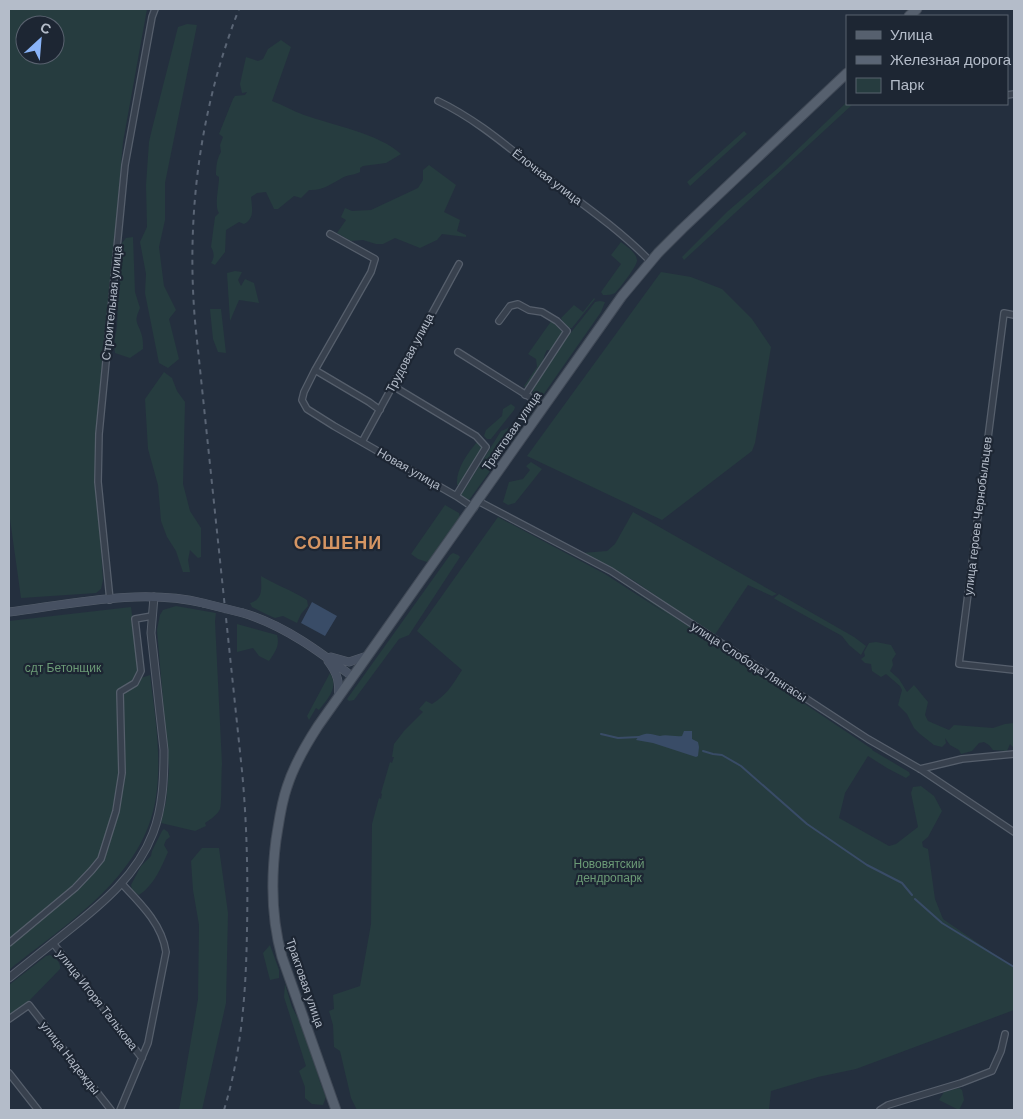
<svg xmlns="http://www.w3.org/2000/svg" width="1023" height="1119" font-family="'DM Sans',sans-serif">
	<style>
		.green { fill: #263c3f; fill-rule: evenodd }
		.water { fill: #394c67 }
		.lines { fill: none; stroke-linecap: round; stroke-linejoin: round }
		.stream { stroke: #394c67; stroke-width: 2 }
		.minor-casing { stroke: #565f6c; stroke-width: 8 }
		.tertiary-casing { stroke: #565f6c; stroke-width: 9 }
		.secondary-casing { stroke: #565f6c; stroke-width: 9 }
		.primary-casing { stroke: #414a57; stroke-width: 11 }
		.minor { stroke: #38414e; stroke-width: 5.5 }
		.tertiary { stroke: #38414e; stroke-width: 7 }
		.secondary { stroke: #465061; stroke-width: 8 }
		.primary { stroke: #56606e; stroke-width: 9 }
		.rail { stroke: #5a6575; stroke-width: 2; stroke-dasharray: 5 5; stroke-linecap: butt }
		.secondary-bridge-casing { stroke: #565f6c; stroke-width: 9; stroke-linecap: butt }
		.secondary-bridge { stroke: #465061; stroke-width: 8 }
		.labels { text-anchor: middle; stroke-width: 4.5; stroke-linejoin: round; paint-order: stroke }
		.street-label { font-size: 12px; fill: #b4bcc9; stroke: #1d2633 }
		.park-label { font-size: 12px; fill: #6b9a76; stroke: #1d2633 }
		.district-label { font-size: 18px; font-weight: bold; letter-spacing: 1px; fill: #d59563; stroke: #1d2633 }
	</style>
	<rect width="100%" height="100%" fill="#242f3e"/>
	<!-- green -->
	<path class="green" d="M9 9H147L123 142 95 462 103 580 101 589 96 593 21 598 9 512ZM25 25H55V55H25Z
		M187 24 197 25 165 183V220L159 247 164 286 176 310 169 319 179 359 168 368 159 363 145 293 146 274 140 242 147 227 146 185 149 142 152 129 178 27Z
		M281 40 291 47 272 101C283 105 293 111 304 115 332 125 380 134 401 154L386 163 363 166 360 168V172C355 175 346 175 342 178 331 184 322 191 309 190L301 198 294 196 278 209H274L266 192 257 193 251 197C252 208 255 218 244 224L239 222 226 230 225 252 215 265 211 263C215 257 214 252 211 247L215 217 219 213C214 206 219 188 219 177L216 175C216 167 217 158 221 152L220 145 223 137 219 134 233 99 235 96 245 95 247 92 242 93 240 84 246 57 258 61 263 59 268 49Z
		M847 102V104H853L684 260 682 257 728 211 777 169Z
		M744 131 747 134 690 186 687 182Z
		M429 165 456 185 444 212 460 220 457 231 466 235V237L442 234 437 240 420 248 395 238 383 244H376L363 240 351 241 337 233 346 220 341 217 345 208 352 211 371 210 418 188 423 180V170Z
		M133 237 135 292 140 308C133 324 138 321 142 336 143 340 143 345 143 349L130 358 115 353C113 342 116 336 117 326 118 298 120 271 122 243L126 238Z
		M621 242C627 247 636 252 637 260 638 265 619 289 615 293 611 295 608 295 603 295L601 292 621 264 611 255Z
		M235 271 242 272 238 280 241 286 245 279 254 283 259 303 239 300 230 321 227 273Z
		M661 272 691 277 722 289 752 319 771 347 755 443 752 451 662 520 527 456Z
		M594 298 595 299 572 328H566L561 318 574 305 583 312Z
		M600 301 605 302 601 312 541 398 537 399 532 397C533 376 581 321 595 302Z
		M210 309H221L226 353 218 352 213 339Z
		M552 320 564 329 563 335 552 350H547C544 355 544 357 543 363 541 372 531 381 526 389L524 386 537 367 536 359 528 354Z
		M164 372 172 378 177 391 185 402 183 484 190 511 201 528V557L198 558 190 550 188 560 190 572H183L176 551 167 537 161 521 158 485 148 449 145 399Z
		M526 403H531L535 407 529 418 520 420 513 430 515 437 469 500 461 495 501 431C516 427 518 414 526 403Z
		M511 404 515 407 514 410 491 439H487L484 436 486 430 502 416 503 409Z
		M477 442 483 448 480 455 472 463 471 470 462 485H457C456 469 467 454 477 442Z
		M531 462 542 469 515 503 508 505 503 502 509 482 523 479 530 470 526 466Z
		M445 505 459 513 460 518 440 544 431 559 427 562 418 559 411 554Z
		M633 512 777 594 772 596 748 585 714 636 633 580 582 553 607 551 615 544Z
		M498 517 605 574 670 616 611 575 636 591 872 749V750L909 772 910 775 906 778 887 768 868 756 845 793 839 818 889 846 896 844 918 827 911 793 913 787 921 786 934 796 942 811 928 837 922 842 923 847 928 849 935 899 943 919 1014 968V1010L856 1069 818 1077 771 1091 769 1110H357L351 1098 340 1051 334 1047 333 1025 329 1011 334 1009 333 995 360 986 371 924 372 824 379 798 381 799 382 794 381 793 390 762 392 763 394 757H392L394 744 404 731 423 712 419 709 426 701 432 704C447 695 453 684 462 670L417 631Z
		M453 553 458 555 460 557 409 635 399 639 354 700 349 701 347 699 450 555Z
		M261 576C276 585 293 591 307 600L308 606 301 614 297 623 283 616 275 618 268 615 252 607 250 603C264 599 261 587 261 576Z
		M779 594 854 637 866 646 861 655 849 645 842 636 775 599 774 598Z
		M176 606 216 613 215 621 222 764C221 772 222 806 220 809 217 815 211 819 205 823L206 826 195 831 161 823 166 802 169 770 157 630 160 615 163 610Z
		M131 607 139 665 135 680 150 675C155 715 162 757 156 797 144 877 67 923 9 970V621Z
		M237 624 277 635C280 646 275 652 269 661L259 656 253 648 237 652Z
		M876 642 891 645 896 654 892 660 893 665 890 671 899 679 907 692 914 685 928 702 925 715 928 721 949 730 954 725 993 728 1005 724 1014 723V748L1010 744 1007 751 993 750 989 745 984 742 979 743 972 751 961 754 959 750 950 745 945 738 946 743 942 747 934 745 920 734 914 728 907 714 898 705 902 690 900 686 886 674 881 677 872 671 871 664 865 663 861 659 865 656 864 652 869 643Z
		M330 673C339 688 328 698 319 710L316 708 309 720 307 716Z
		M164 829 168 832 170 837 166 840 164 845 168 852C161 868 154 885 139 895L132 890 131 885 141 866 151 856 152 851 162 831Z
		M202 848H219L228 913 226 1003 202 1110H179L198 999 199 925 193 890 191 861Z
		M270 945 279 970V978L270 980 263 953Z
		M50 955C56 958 61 962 60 969L27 1003 9 1016V985L46 956Z
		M285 984 292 1007 305 1031 320 1082 326 1097 323 1105 312 1104 305 1098V1087L299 1071 306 1066 284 997Z
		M959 1088 962 1090 964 1100 959 1110 939 1100 944 1092Z"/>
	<!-- water -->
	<path class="water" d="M312 602 337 616 325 636 301 623Z
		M684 731H692V739L698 742 699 747 698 756 696 757 653 743 636 740 639 736C648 732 651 734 660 736 666 734 675 737 682 736Z"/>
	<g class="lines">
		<!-- stream -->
		<path class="stream" d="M601 734 618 738 639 737
			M703 751 713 754 722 755 741 766 807 824 867 865 902 883 912 895
			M915 899 942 923 1014 967"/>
		<defs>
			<path id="minor" d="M1007 95 1014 94
				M438 101C476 119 508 147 541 173 578 201 618 228 651 262
				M330 234 375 259 371 272 315 370 304 392 302 400 307 409 334 426 456 496
				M1014 315 1004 313 959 664 1014 670
				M499 321 510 306 518 304 529 310 542 312 557 321 567 331 525 395
				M458 352 544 406
				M315 370 369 402 380 410
				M393 386 476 436 486 447 456 496 474 508
				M362 442 459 264
				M478 501 611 571 868 739 920 769 1014 832
				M110 600 98 482 99 434 125 165 152 17 155 9
				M920 769 962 759 1014 754
				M9 943 75 888 92 870 101 859 116 811 122 773 120 692 135 683 141 671 135 619 152 616
				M53 943 142 1058
				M9 1019 29 1005 111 1110
				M9 1073 38 1110
				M120 1110 148 1043 166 952C162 924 140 903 122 884
				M880 1110 888 1105 961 1083 992 1071 1001 1051 1005 1034"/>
			<path id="tertiary" d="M9 978C29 962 49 946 69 930 103 903 137 875 153 833 163 807 164 777 164 750L151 633 154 597"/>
			<path id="secondary" d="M9 612C71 604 141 588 203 603
				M243 613C284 625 320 652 353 677
				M331 657 349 662 367 656
				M328 661C338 674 340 683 338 699"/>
			<path id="primary" d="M909 16 917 9
				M336 1110 282 957C271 918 271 879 276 840 279 822 281 804 287 787 294 765 305 746 318 726L622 296 658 253 682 229 847 73"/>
		</defs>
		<!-- minor casing -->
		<use href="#minor" class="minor-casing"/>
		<!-- tertiary casing -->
		<use href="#tertiary" class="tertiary-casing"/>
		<!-- secondary casing -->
		<use href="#secondary" class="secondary-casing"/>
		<!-- primary casing -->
		<use href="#primary" class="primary-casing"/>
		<!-- minor -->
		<use href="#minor" class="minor"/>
		<!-- tertiary -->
		<use href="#tertiary" class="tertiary"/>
		<!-- secondary -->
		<use href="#secondary" class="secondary"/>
		<!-- primary -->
		<use href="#primary" class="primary"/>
		<!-- rail -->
		<path class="rail" d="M224 1110C242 1051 246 991 247 930 248 877 247 824 242 771L195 321C186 215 200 108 239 9"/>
		<defs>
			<path id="secondary-bridge" d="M203 603 243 613"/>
		</defs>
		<!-- secondary-bridge casing -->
		<use href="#secondary-bridge" class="secondary-bridge-casing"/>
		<!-- secondary-bridge -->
		<use href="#secondary-bridge" class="secondary-bridge"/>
	</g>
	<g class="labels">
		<!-- street labels -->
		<g class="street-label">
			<text transform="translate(547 177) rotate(37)" y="4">Ёлочная улица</text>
			<text transform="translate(112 303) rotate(-84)" y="4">Строительная улица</text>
			<text transform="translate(410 353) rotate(-62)" y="4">Трудовая улица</text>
			<text transform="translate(512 431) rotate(-55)" y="4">Трактовая улица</text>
			<text transform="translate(409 469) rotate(30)" y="4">Новая улица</text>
			<text transform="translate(978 516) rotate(-83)" y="4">улица героев Чернобыльцев</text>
			<text transform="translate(749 662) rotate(33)" y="4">улица Слобода Лянгасы</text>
			<text transform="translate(305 983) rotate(71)" y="4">Трактовая улица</text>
			<text transform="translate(97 1000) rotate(52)" y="4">улица Игоря Талькова</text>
			<text transform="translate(70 1058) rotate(52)" y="4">улица Надежды</text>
		</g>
		<!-- park labels -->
		<g class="park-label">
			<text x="63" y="672">сдт Бетонщик</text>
			<text x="609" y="868">Нововятский<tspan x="609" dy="14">дендропарк</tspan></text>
		</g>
		<!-- district labels -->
		<g class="district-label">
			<text x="338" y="549">СОШЕНИ</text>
		</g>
	</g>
	<!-- border -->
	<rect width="1023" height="1119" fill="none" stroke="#b4bcc9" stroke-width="20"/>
	<!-- legend -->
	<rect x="846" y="15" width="162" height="90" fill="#1d2633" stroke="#59626f"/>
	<rect x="856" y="31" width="25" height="8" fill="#56606e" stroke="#59626f"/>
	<text x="890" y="40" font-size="15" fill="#b4bcc9">Улица</text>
	<rect x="856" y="56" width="25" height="8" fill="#5a6575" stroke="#59626f"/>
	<text x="890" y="65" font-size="15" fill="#b4bcc9">Железная дорога</text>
	<rect x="856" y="78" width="25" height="15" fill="#263c3f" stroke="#59626f"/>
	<text x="890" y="90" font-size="15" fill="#b4bcc9">Парк</text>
	<!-- north arrow -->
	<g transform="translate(40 40) rotate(26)"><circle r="24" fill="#1d2633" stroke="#59626f"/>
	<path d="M0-4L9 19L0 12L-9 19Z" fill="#8ab4f8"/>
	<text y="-8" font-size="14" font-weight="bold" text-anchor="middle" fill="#b4bcc9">С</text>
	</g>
</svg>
